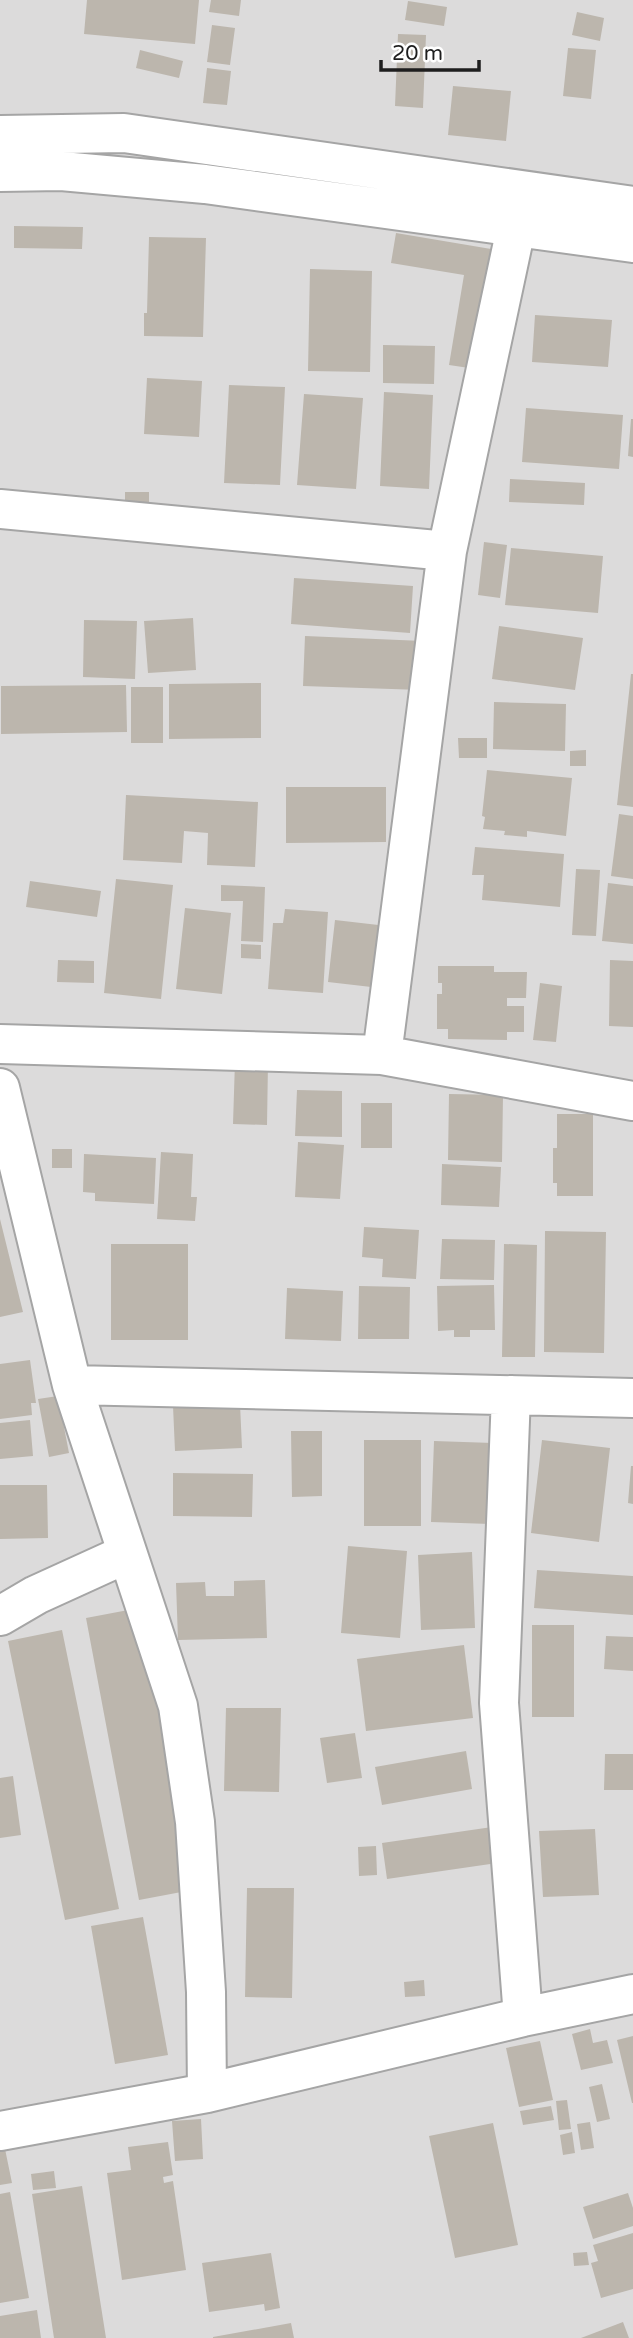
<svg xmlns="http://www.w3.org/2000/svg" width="633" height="2338" font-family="'Varela Round',sans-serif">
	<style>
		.residential { fill: #dcdbdb }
		.building { fill: #bcb6ad }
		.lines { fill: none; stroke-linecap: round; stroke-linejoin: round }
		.minor-casing { stroke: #a5a5a5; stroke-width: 42 }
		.minor { stroke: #fff; stroke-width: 38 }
	</style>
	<rect width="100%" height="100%" fill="#efede4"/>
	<!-- residential -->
	<path class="residential" d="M0 0H633V2338H0Z"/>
	<!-- building -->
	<path class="building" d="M87 0H199L195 44 84 34Z
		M211 0H241L239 16 209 12Z
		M408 1 447 7 444 26 405 20Z
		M577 12 604 18 600 41 572 35Z
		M212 25 235 28 230 65 207 62Z
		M398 34 426 35 423 108 395 106Z
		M568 48 596 50 591 99 563 96Z
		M140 50 183 61 179 78 136 68Z
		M207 68 231 71 227 105 203 103Z
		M453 86 511 91 506 141 448 135Z
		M14 226 83 227 82 249 14 248Z
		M396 233 497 250 476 369 449 365 464 275 391 263Z
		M149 237 206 238 203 337 144 336V313H147Z
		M310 269 372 271 370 372 308 371Z
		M535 315 612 320 608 367 532 362Z
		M383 345 435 346 434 384 383 383Z
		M147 378 202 381 199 437 144 434Z
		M229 385 285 387 280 485 224 483Z
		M384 392 433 395 429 489 380 486Z
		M304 394 363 398 356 489 297 485Z
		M526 408 623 415 619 469 522 462Z
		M631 419H633V457L628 456Z
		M510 479 585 483 584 505 509 502Z
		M125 492H149V515H125Z
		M484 542 507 545 500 598 478 595Z
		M511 548 603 556 598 613 505 605Z
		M294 578 413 586 410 633 291 624Z
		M193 618 196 670 148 673 144 621Z
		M84 620 137 621 135 679 83 677Z
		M499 626 583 638 575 690 492 679Z
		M305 636 423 641 421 690 303 686Z
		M631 674H633V807L617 805Z
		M261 683V738L169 739V684Z
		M126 685 127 732 1 734V686Z
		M131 687H163V743H131Z
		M494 702 566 704 565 751 493 749Z
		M458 738H487V758H459Z
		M586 750V766H570V751Z
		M487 770 572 778 566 836 527 831V837L504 835 505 831 483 829 485 817 482 816Z
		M286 787H386V842L286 843Z
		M126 795 258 802 255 867 207 865 208 833 184 831 182 863 123 860Z
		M619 814 633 816V879L611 876Z
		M475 847 564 854 560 907 482 900 484 875H472Z
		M576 869 600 870 596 936 572 935Z
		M116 879 173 885 161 999 104 993Z
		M30 881 101 891 97 917 26 907Z
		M608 883 633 886V944L602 941Z
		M221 885 265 887 263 942 241 941 243 901H221Z
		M185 908 231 913 222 994 176 989Z
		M285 909 328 912 323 993 268 989 273 923H283Z
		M335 920 387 926 380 988 328 982Z
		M241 944 261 945V959L241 958Z
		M58 960 94 961V983L57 982Z
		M610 960 633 961V1027L609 1026Z
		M438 966H494V972H527L526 998H507V1006H524V1032H507V1040L448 1039V1029H437V994H442V983H438Z
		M540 983 562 986 556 1042 533 1040Z
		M235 1061 268 1062 267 1125 233 1124Z
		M297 1090 342 1091V1137L295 1136Z
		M449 1094 503 1095 502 1162 448 1160Z
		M361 1103H392V1148H361Z
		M557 1114H593V1196H557V1183H553V1148H557Z
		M298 1142 344 1145 340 1199 295 1197Z
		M52 1149H72V1168H52Z
		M161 1152 193 1154 191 1197H197L195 1221 157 1219Z
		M84 1154 156 1158 154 1204 95 1201V1193L83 1192Z
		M442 1164 501 1167 499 1207 441 1205Z
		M0 1219 23 1312 0 1317Z
		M364 1227 419 1230 416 1279 382 1277 383 1259 362 1257Z
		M545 1231 606 1232 604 1353 544 1352Z
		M442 1239 495 1240 494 1280 440 1279Z
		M111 1244H188V1340H111Z
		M504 1244 537 1245 535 1357H502Z
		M494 1285 495 1330H470V1337H454V1330L438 1331 437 1286Z
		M359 1286 410 1287 409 1339H358Z
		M287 1288 343 1291 341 1341 285 1339Z
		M30 1360 36 1403H31L32 1415 0 1419V1364Z
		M58 1396 69 1453 49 1457 38 1399Z
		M240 1404 242 1448 175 1451 173 1406Z
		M30 1420 33 1456 0 1459V1423Z
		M291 1431H322V1496L292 1497Z
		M364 1440H421V1526H364Z
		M542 1440 610 1448 599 1542 531 1533Z
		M434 1441 493 1443 490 1524 431 1522Z
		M631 1466H633V1504L628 1503Z
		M173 1473 253 1474 252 1517 173 1516Z
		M0 1485H47L48 1538 0 1539Z
		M348 1546 407 1551 400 1638 341 1633Z
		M472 1552 475 1628 421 1630 418 1555Z
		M537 1570 633 1576V1615L534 1608Z
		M265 1580 267 1638 178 1640 176 1583 205 1582 206 1596H234V1581Z
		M139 1608 192 1890 139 1900 86 1618Z
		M532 1625H574V1717H532Z
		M62 1630 119 1909 65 1920 8 1641Z
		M606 1636 633 1637V1671L604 1669Z
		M464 1645 473 1718 366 1731 357 1659Z
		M226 1708H281L279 1792 224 1791Z
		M355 1733 362 1778 327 1783 320 1738Z
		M466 1751 472 1789 382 1805 375 1767Z
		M605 1754H633V1790H604Z
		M13 1776 21 1835 0 1838V1778Z
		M499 1826 504 1862 387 1879 382 1843Z
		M595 1829 599 1895 543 1897 539 1831Z
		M376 1846 377 1875 359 1876 358 1847Z
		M247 1888H294L292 1998 245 1997Z
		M143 1917 168 2055 115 2064 91 1926Z
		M424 1980 425 1996 405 1997 404 1982Z
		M590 2029 593 2043 607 2040 613 2063 581 2070 572 2034Z
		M633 2036V2103H632L617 2040Z
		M540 2041 553 2100 519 2107 506 2048Z
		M602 2084 610 2119 597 2122 589 2087Z
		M567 2100 571 2129 559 2130 556 2101Z
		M551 2106 554 2120 523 2125 520 2111Z
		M201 2119 203 2159 175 2161 172 2121Z
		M590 2122 594 2148 581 2150 577 2124Z
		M493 2123 518 2245 455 2258 429 2136Z
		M572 2132 575 2153 563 2155 560 2135Z
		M168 2142 173 2175 163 2177 164 2183 173 2181 186 2270 122 2280 107 2173 131 2170 128 2147Z
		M5 2149 12 2183 0 2185V2150Z
		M54 2171 56 2188 33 2190 31 2174Z
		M82 2186 106 2338H54L32 2194Z
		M10 2192 29 2298 0 2303V2194Z
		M628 2193 633 2208V2226L593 2239 583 2207Z
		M633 2233V2289L601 2298 591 2263 598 2261 593 2245Z
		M587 2252 589 2265 574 2266 573 2253Z
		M271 2253 280 2308 265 2311 264 2304 209 2312 202 2263Z
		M37 2310 41 2338H0V2316Z
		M623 2322 629 2338H581Z
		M291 2323 294 2338H213V2337Z"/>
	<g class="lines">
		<defs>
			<path id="minor" d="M0 135 124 133 633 206
				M0 172 61 171 205 184 633 243
				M0 509 447 551
				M0 1044 382 1055 633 1101
				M382 1055 447 551 524 191
				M0 1088 72 1385 178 1706 195 1822 206 1992 207 2093
				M72 1385 633 1398
				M511 1395 499 1703 523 2017
				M0 1616 36 1595 126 1554
				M0 2131 207 2093 523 2017 633 1994"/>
		</defs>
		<!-- minor casing -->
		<use href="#minor" class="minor-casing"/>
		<!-- minor -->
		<use href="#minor" class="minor"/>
	</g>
	<!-- scale -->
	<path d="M381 60v10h98v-10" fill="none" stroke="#1e1e1e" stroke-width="3.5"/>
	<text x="392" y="60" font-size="21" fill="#1e1e1e" stroke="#ffffff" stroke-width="5" paint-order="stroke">20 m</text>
</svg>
